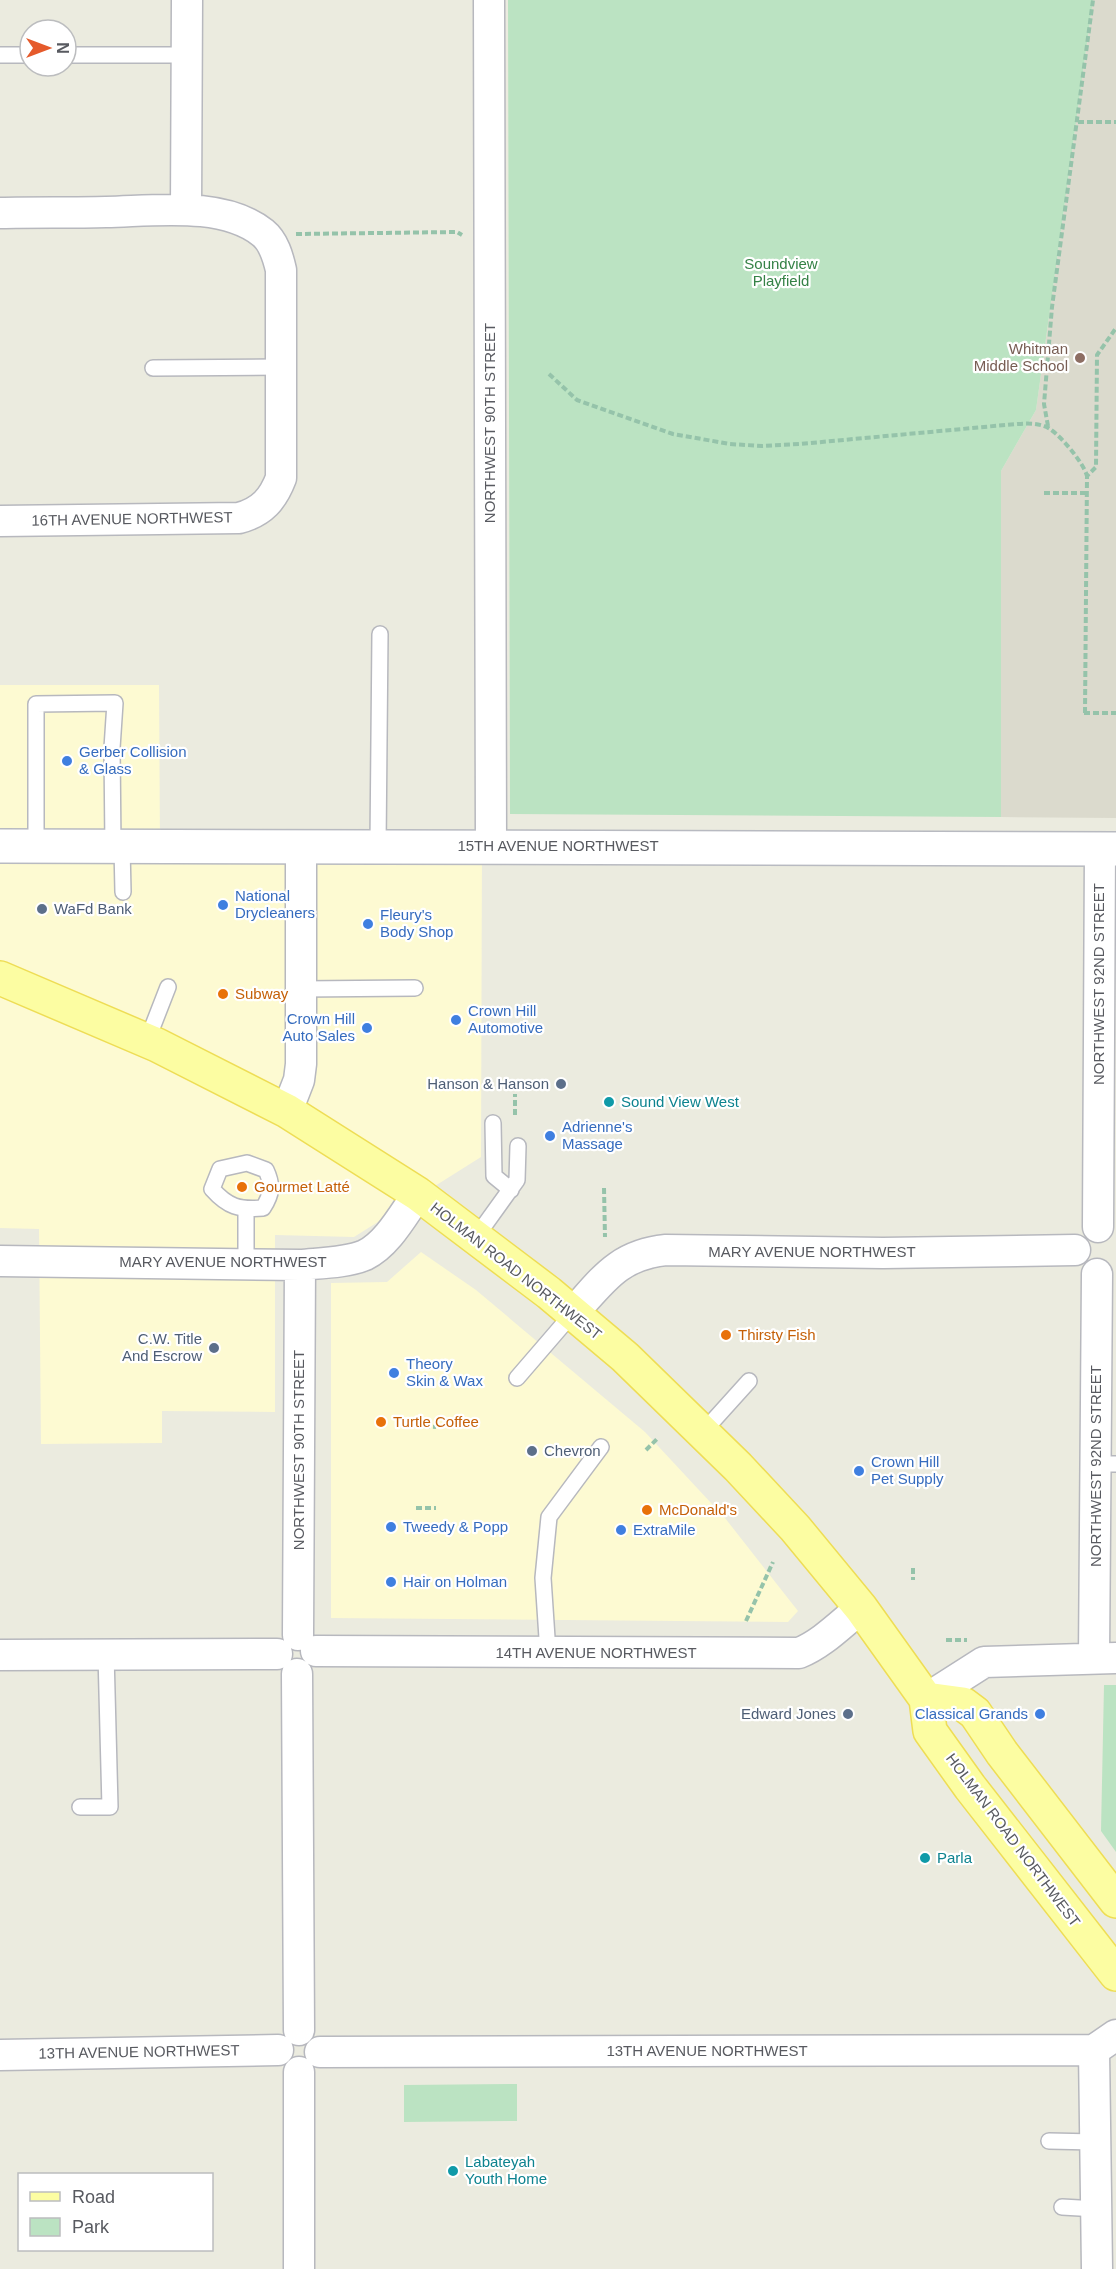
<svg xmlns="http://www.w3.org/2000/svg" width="1116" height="2269" font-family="Arial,sans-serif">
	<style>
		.commercial { fill: #fdfad2 }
		.education { fill: #dbdacd }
		.green { fill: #bbe3c2 }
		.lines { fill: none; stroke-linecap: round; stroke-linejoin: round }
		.lane-casing { stroke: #b7b8be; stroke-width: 18 }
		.street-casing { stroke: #b7b8be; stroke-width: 33 }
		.secondary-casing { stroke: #b8bac1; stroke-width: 36 }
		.primary-casing { stroke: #ed5; stroke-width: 36 }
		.path { stroke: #95c3aa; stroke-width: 4; stroke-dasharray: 6 3; stroke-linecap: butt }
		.lane { stroke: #fff; stroke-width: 15 }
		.street { stroke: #fff; stroke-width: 30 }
		.secondary { stroke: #fff; stroke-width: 33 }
		.primary { stroke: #fcfda2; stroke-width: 33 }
		.education-dot { fill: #8d6e63; stroke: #fff; stroke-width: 2 }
		.shop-dot { fill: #3f7fe0; stroke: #fff; stroke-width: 2 }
		.service-dot { fill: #5c6f8a; stroke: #fff; stroke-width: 2 }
		.food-dot { fill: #e8710a; stroke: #fff; stroke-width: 2 }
		.culture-dot { fill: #0f9aa8; stroke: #fff; stroke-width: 2 }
		.labels { text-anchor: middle; stroke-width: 4.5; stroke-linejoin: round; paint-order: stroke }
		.park-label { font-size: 15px; fill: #358246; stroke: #fff }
		.education-label { font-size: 15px; fill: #785e54; stroke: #fff; text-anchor: end }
		.street-label { font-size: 15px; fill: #585a60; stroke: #fff }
		.shop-label { font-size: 15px; fill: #366cbe; stroke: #fff; text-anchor: start }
		.service-label { font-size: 15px; fill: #4e5e75; stroke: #fff; text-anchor: end }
		.food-label { font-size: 15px; fill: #c56008; stroke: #fff; text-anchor: start }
		.culture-label { font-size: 15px; fill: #0d838f; stroke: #fff; text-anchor: start }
	</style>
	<rect width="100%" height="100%" fill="#ebebdf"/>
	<!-- commercial -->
	<path class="commercial" d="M0 685H159L160 846H482L481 1157 354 1237 275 1235V1412L162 1411V1443L41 1444 39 1229 0 1228Z
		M421 1252 476 1290 645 1432 725 1518 798 1611 788 1622 331 1618V1283L387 1282Z"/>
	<!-- education -->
	<path class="education" d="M1093 0H1116V818L1001 817V471L1036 410Z"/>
	<!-- green -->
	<path class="green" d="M508 0H1093L1036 410 1001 471V817L510 814Z
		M1104 1685H1116V1852L1101 1831Z
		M517 2084V2121L404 2122V2085Z"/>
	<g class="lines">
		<defs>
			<path id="lane" d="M0 55H30
				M66 55H186
				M153 368 281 367
				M36 846V704L115 703 112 748 113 847
				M378 846 380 634
				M122 847 123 892
				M301 989 415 988
				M147 1041 168 987
				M493 1123 494 1176 511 1190
				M247 1163 266 1170C273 1185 272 1194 263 1208 239 1210 228 1207 212 1189L220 1169Z
				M246 1210V1264
				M476 1237 517 1180 518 1146
				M517 1378 573 1313
				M703 1432 749 1381
				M1096 1464H1116
				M548 1653 543 1578 549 1517 601 1447
				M80 1807H110L106 1654
				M1049 2141 1095 2142
				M1062 2207 1097 2209"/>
			<path id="street" d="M489 0 491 846
				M186 210 187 0
				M0 213C35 212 71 213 106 212 155 211 223 201 263 233 274 242 278 257 281 270V478C273 499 262 512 239 518L0 521
				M287 1111 299 1080 301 1064V846
				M1098 1227 1100 849
				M0 1261 300 1265C320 1263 346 1263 365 1255 388 1244 404 1213 418 1194
				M573 1313C603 1280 618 1255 666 1250L883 1253 1075 1250
				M298 1635 300 1265
				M316 1651 799 1653C822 1644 842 1623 861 1608
				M0 1655 277 1654
				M1094 1658 1097 1274
				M297 1674 299 2030
				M926 1699 984 1662 1116 1658
				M1094 2050 1097 2269
				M1094 2050 1116 2035
				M320 2052 1094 2050
				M0 2055 278 2050
				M299 2072V2269"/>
			<path id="secondary" d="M0 846 1116 849"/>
			<path id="primary" d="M0 978 157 1045 287 1111 418 1194 549 1293 625 1357 738 1467 795 1528 861 1608 926 1699 930 1731 970 1787 1116 1974
				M926 1699 963 1704 975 1713 1002 1753 1116 1901"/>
		</defs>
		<!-- lane casing -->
		<use href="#lane" class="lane-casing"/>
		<!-- street casing -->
		<use href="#street" class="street-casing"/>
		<!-- secondary casing -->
		<use href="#secondary" class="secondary-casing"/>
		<!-- primary casing -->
		<use href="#primary" class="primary-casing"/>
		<!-- path -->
		<path class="path" d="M1078 122H1116
			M296 234 457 232 462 235
			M549 374 577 400 673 434 730 444 762 446 800 444 1005 425C1018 424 1032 422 1044 426 1056 429 1084 463 1087 476
			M1048 426 1044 404 1052 307 1093 0
			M1044 493H1086
			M1084 713H1116
			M1085 713 1087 476 1096 467 1097 355 1116 328
			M515 1115V1094
			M604 1188 605 1237
			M415 1426 436 1427
			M646 1450 658 1438
			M416 1508H436
			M913 1568V1580
			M746 1621 773 1562
			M946 1640H967"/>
		<!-- lane -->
		<use href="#lane" class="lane"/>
		<!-- street -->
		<use href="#street" class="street"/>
		<!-- secondary -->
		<use href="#secondary" class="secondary"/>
		<!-- primary -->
		<use href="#primary" class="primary"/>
	</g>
	<!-- markers -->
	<circle class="education-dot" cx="1080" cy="358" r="6"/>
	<g class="shop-dot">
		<circle cx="67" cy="761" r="6"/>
		<circle cx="223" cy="905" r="6"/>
		<circle cx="368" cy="924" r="6"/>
		<circle cx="456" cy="1020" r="6"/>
		<circle cx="367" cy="1028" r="6"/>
		<circle cx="550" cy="1136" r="6"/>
		<circle cx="394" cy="1373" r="6"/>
		<circle cx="859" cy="1471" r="6"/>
		<circle cx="391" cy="1527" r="6"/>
		<circle cx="621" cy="1530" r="6"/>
		<circle cx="391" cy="1582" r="6"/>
		<circle cx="1040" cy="1714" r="6"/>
	</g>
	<g class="service-dot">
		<circle cx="42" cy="909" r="6"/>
		<circle cx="561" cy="1084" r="6"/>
		<circle cx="214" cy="1348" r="6"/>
		<circle cx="532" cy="1451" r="6"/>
		<circle cx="848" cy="1714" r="6"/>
	</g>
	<g class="food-dot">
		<circle cx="223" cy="994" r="6"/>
		<circle cx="242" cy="1187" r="6"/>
		<circle cx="726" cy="1335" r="6"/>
		<circle cx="381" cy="1422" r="6"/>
		<circle cx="647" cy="1510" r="6"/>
	</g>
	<g class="culture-dot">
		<circle cx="609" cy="1102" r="6"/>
		<circle cx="925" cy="1858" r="6"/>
		<circle cx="453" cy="2171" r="6"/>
	</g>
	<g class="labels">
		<!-- park labels -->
		<g class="park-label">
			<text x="781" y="269">Soundview<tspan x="781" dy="17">Playfield</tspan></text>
		</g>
		<!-- education labels -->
		<g class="education-label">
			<text x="1068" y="354">Whitman<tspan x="1068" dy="17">Middle School</tspan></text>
		</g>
		<!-- street labels -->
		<g class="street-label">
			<text transform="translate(490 423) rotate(-90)" y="5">NORTHWEST 90TH STREET</text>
			<text transform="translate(132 519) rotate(-1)" y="5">16TH AVENUE NORTHWEST</text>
			<text x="558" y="851">15TH AVENUE NORTHWEST</text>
			<text transform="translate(1099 984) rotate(-90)" y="5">NORTHWEST 92ND STREET</text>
			<text x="812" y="1257">MARY AVENUE NORTHWEST</text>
			<text x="223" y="1267">MARY AVENUE NORTHWEST</text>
			<text transform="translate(516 1271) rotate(38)" y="5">HOLMAN ROAD NORTHWEST</text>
			<text transform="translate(299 1450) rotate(-90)" y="5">NORTHWEST 90TH STREET</text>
			<text transform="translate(1096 1466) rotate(-90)" y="5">NORTHWEST 92ND STREET</text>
			<text x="596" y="1658">14TH AVENUE NORTHWEST</text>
			<text transform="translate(1013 1840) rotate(53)" y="5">HOLMAN ROAD NORTHWEST</text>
			<text x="707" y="2056">13TH AVENUE NORTHWEST</text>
			<text transform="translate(139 2052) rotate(-1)" y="5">13TH AVENUE NORTHWEST</text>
		</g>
		<!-- shop labels -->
		<g class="shop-label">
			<text x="79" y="757">Gerber Collision<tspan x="79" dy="17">&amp; Glass</tspan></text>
			<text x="235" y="901">National<tspan x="235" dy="17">Drycleaners</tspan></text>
			<text x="380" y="920">Fleury's<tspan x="380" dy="17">Body Shop</tspan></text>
			<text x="468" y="1016">Crown Hill<tspan x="468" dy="17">Automotive</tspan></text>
			<text x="355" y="1024" text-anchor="end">Crown Hill<tspan x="355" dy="17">Auto Sales</tspan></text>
			<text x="562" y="1132">Adrienne's<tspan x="562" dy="17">Massage</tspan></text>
			<text x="406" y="1369">Theory<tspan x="406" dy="17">Skin &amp; Wax</tspan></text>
			<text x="871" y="1467">Crown Hill<tspan x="871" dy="17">Pet Supply</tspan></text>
			<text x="403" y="1532">Tweedy &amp; Popp</text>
			<text x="633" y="1535">ExtraMile</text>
			<text x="403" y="1587">Hair on Holman</text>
			<text x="1028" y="1719" text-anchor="end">Classical Grands</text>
		</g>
		<!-- service labels -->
		<g class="service-label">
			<text x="54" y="914" text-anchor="start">WaFd Bank</text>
			<text x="549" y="1089">Hanson &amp; Hanson</text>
			<text x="202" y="1344">C.W. Title<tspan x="202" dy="17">And Escrow</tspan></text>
			<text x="544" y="1456" text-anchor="start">Chevron</text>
			<text x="836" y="1719">Edward Jones</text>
		</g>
		<!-- food labels -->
		<g class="food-label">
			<text x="235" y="999">Subway</text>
			<text x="254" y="1192">Gourmet Latté</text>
			<text x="738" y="1340">Thirsty Fish</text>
			<text x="393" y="1427">Turtle Coffee</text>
			<text x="659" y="1515">McDonald's</text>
		</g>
		<!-- culture labels -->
		<g class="culture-label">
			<text x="621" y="1107">Sound View West</text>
			<text x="937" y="1863">Parla</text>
			<text x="465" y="2167">Labateyah<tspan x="465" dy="17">Youth Home</tspan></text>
		</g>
	</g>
	<!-- legend -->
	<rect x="18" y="2173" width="195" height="78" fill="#ffffff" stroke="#bcbdbf" stroke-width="1.5"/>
	<rect x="30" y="2192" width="30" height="9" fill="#fcfda2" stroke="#bcbdbf" stroke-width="1.5"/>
	<text x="72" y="2203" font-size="18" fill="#585a60">Road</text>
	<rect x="30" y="2218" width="30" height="18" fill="#bbe3c2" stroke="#bcbdbf" stroke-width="1.5"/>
	<text x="72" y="2233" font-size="18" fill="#585a60">Park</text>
	<!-- north arrow -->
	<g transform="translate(48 48) rotate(90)"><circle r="28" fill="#ffffff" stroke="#bcbdbf" stroke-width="1.5"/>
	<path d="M0-4.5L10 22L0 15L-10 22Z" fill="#e55a2b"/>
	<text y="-9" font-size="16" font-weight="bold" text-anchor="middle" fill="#585a60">N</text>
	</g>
</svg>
